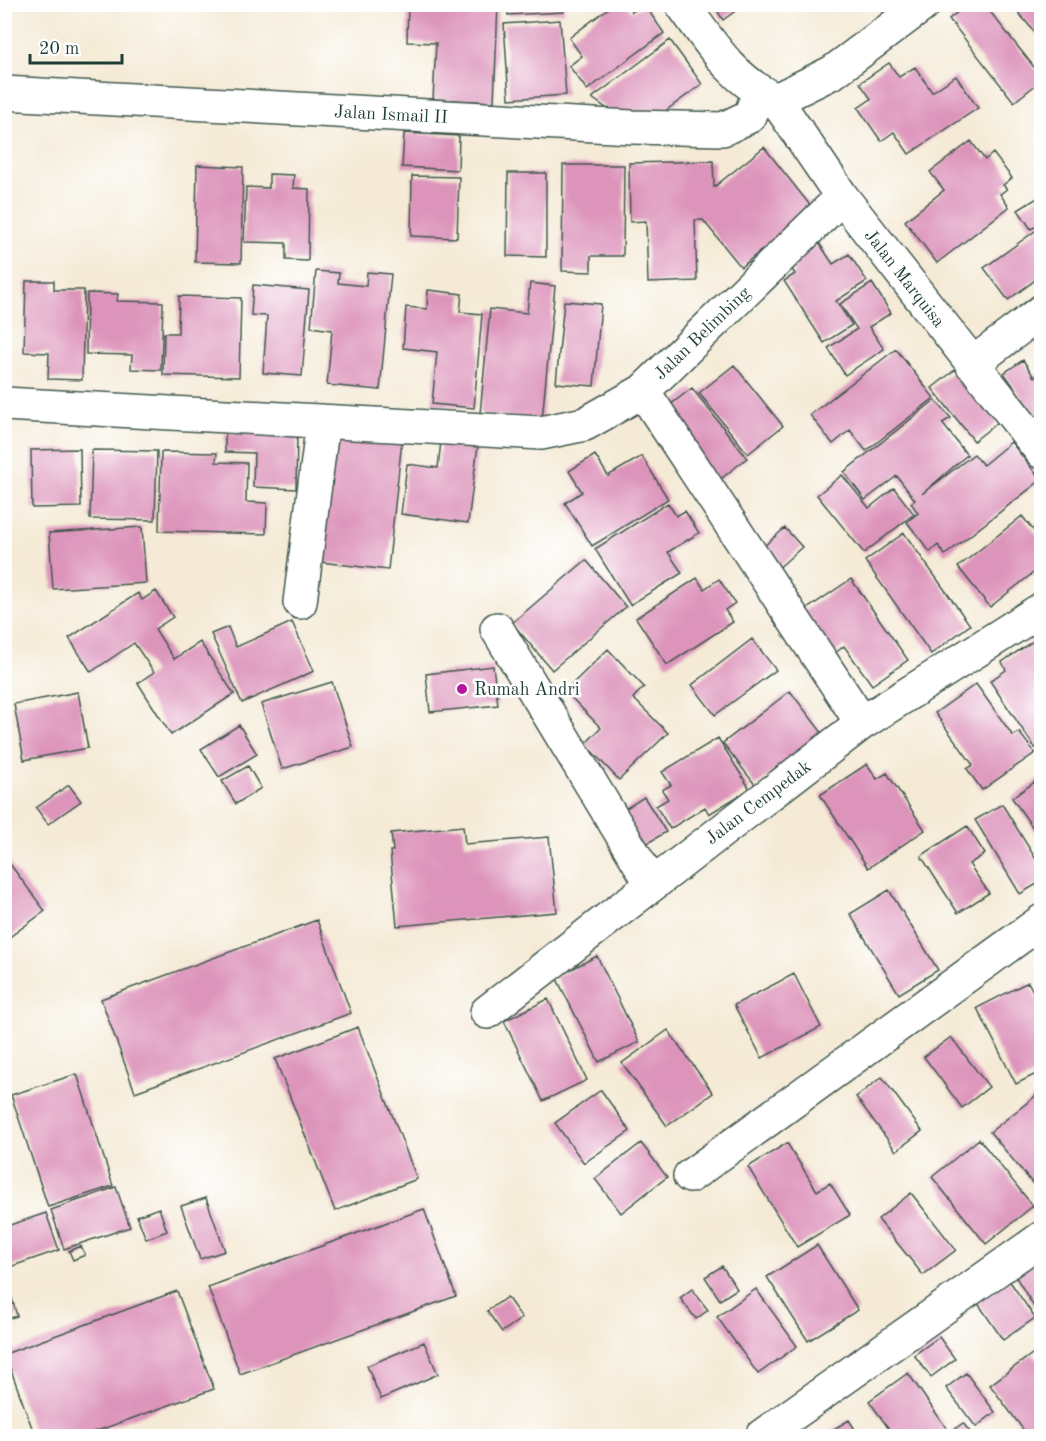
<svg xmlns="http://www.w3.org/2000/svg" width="1046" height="1441" font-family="'Old Standard TT',serif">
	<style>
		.building { fill: #dd94bb }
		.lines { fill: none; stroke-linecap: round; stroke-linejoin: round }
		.minor-casing { stroke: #3f574c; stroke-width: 36 }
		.minor { stroke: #fff; stroke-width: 33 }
		.poi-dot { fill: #b5179e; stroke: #fff; stroke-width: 2 }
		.labels { text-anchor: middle; stroke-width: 5; stroke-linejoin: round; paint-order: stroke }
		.street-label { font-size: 18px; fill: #1f3d34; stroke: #fff }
		.poi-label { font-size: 18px; fill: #1f3d34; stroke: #fff; text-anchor: start }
	</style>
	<rect width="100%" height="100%" fill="#fff"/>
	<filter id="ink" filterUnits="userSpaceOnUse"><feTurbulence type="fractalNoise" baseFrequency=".0167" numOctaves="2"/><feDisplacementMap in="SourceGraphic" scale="12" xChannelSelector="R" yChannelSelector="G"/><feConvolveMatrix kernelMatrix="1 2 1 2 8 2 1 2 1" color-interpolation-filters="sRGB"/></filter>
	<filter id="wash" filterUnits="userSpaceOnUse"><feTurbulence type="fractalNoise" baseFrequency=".008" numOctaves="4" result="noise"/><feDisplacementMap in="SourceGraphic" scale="24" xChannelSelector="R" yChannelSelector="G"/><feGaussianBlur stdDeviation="1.35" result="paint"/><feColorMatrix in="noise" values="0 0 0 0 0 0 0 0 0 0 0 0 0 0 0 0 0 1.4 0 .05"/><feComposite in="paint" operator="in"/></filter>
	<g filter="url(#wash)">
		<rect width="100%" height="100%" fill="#f4ead6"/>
		<g id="blocks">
			<!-- building -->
			<path class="building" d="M408 4H498L494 102 433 99 436 43 407 42Z
				M507 4H563L564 12 508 15Z
				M614 4H627L632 12 644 4 664 33 587 90 569 66 582 56 569 38Z
				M713 4H745L723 20Z
				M968 4H984L1042 77V80L1014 102 949 19Z
				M1011 4H1042V41Z
				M560 20 566 95 509 99 504 24Z
				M670 40 702 84 657 117H619L592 98Z
				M889 63 899 77 915 67 932 92 956 76 978 108 909 154 894 132 881 141 858 108 871 99 860 83Z
				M404 133 459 136 458 170 402 167Z
				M971 141 985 160 993 153 1012 178 1003 185 1007 189 1000 194 1009 207 937 263 905 221 944 190 930 172Z
				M764 147 813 209 741 267 703 220H695L697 281 648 283 646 221 630 222 629 163 713 161 714 187Z
				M197 165 243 167 241 263 195 262Z
				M563 165H624L623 256H591V272L562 271Z
				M508 173H546V257L507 256Z
				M269 174 294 175 293 188 309 189 308 261 286 260V243L244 242 246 187 269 188Z
				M412 176 459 177 457 238 411 236Z
				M1042 195V223L1031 229 1018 210Z
				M1042 226V275L1008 300 984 268Z
				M819 243 833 264 849 254 867 281 836 301 852 325 824 343 784 281 795 274 788 263Z
				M316 271 339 273 338 283 366 286 367 272 391 274 380 390 327 385 332 330 311 327Z
				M26 281H54V290H84L82 380 48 379 49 353 24 352Z
				M530 283 555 286 542 420 480 414 490 309 527 313Z
				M872 283 891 313 869 327 884 349 845 375 828 348 857 329 840 304Z
				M253 285 309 290 302 376 263 373 267 316 251 315Z
				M428 290 462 294 460 312 482 314 474 408 432 404 437 352 403 348 406 307 427 309Z
				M87 293 118 294 117 301 163 302 161 370 131 369 132 355 86 354Z
				M179 296 241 298 239 377 163 375 164 333H178Z
				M564 301 601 304 594 386 556 383Z
				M896 349 934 398 866 451 850 430 833 444 810 415Z
				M1023 360 1034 377 1042 372V426L1004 373Z
				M734 365 783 426 748 454 699 393Z
				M956 369 998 422 974 441 932 388Z
				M692 388 747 458 717 482 661 412Z
				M935 400 951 418 942 423 967 455 922 494 974 454 983 465 1011 442 1041 480 945 555 938 545 930 552 907 522 918 513 911 503 915 500 897 476 865 500 844 472Z
				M334 432 402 440 388 570 320 562Z
				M442 432 479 437 468 523 401 514 407 464 438 468Z
				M225 433 297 435 296 489 253 487 254 453 225 452Z
				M80 449 81 507 32 508 31 450Z
				M92 450 157 451 155 520 90 519Z
				M161 452 217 453 216 462 247 463 246 502 267 503 266 534 159 531Z
				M595 455 608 476 642 456 668 499 592 546 565 503 582 492 569 471Z
				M842 475 869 508 894 488 914 514 864 553 817 495Z
				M668 503 676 516 685 511 699 533 668 552 682 573 630 605 595 549Z
				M1022 516 1042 541V566L990 607 958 567Z
				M142 527 146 583 53 589 49 533Z
				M785 528 802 547 774 572 757 552Z
				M904 533 970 625 931 654 865 561Z
				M586 560 626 607 552 670 512 623Z
				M697 578 704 589 719 579 735 603 725 610 733 622 667 665 636 618Z
				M851 579 908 660 872 685 844 646 834 654 804 611Z
				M156 591 173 617 155 629 174 659 200 642 234 694 171 735 138 683 154 672 134 643 91 672 69 638 138 593 142 600Z
				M292 622 314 671 242 703 211 634 228 627 236 647Z
				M1042 635V744L1035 748 990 681 1006 670 1002 662Z
				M752 639 776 670 715 715 692 685Z
				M608 649 644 687 633 698 668 733 619 780 585 744 601 728 565 691Z
				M493 666 498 705 430 712 426 674Z
				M332 682 353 747 282 769 261 704Z
				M976 684 1013 736 1019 732 1035 753 982 790 967 769 973 765 935 713Z
				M790 691 823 734 756 786 723 743Z
				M78 692 88 748 24 760 14 704Z
				M239 725 257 754 219 777 201 749Z
				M718 738 750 789 709 814 705 807 670 829 656 806 668 799 662 790 671 785 662 772Z
				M867 764 877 779 887 773 925 830 868 868 820 795Z
				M248 766 261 788 236 804 222 781Z
				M1042 777V841L1012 798Z
				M69 785 81 801 48 824 36 808Z
				M644 797 666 832 638 849 617 814Z
				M1002 804 1042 869V881L1020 894 975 820Z
				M463 826 465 844 549 837 557 912 397 926 390 851H393L391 833Z
				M967 826 985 854 969 864 989 893 958 913 921 856Z
				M4 856 45 911 4 941Z
				M889 890 938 970 899 994 850 914Z
				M317 920 351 1013 135 1092 101 999Z
				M597 956 639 1042 599 1062 556 977Z
				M794 974 821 1027 762 1058 734 1005Z
				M1028 982 1042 1008V1071L1016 1084 977 1008Z
				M548 999 587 1080 543 1101 504 1021Z
				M358 1027 417 1179 335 1211 275 1059Z
				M668 1030 713 1093 667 1126 622 1063Z
				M951 1037 989 1087 962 1108 924 1057Z
				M77 1074 113 1186 48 1207 11 1095Z
				M882 1077 922 1131 896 1151 856 1097Z
				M601 1090 630 1131 584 1163 555 1123Z
				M1042 1091V1195L990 1132Z
				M979 1139 1033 1206 986 1244 932 1177Z
				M641 1143 667 1177 621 1213 595 1179Z
				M787 1143 817 1191 830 1183 850 1215 797 1247 748 1167Z
				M116 1187 130 1227 64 1249 51 1210Z
				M911 1193 956 1250 923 1275 878 1219Z
				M206 1198 225 1251 200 1259 181 1206Z
				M159 1208 167 1231 146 1239 137 1216Z
				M424 1209 456 1296 240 1374 208 1287Z
				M46 1213 59 1250 4 1269V1227Z
				M817 1245 858 1310 808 1341 767 1277Z
				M81 1246 85 1255 73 1260 69 1251Z
				M1042 1258V1314L1039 1315 1014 1274Z
				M722 1266 737 1289 720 1300 705 1277Z
				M1009 1280 1035 1318 1003 1340 977 1302Z
				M692 1289 708 1310 696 1319 680 1298Z
				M756 1289 797 1346 758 1374 717 1317Z
				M177 1291 214 1389 83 1436H35L5 1354Z
				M507 1297 522 1318 502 1332 487 1311Z
				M12 1299 17 1316 4 1320V1302Z
				M939 1337 955 1359 931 1377 914 1355Z
				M424 1342 438 1374 381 1399 367 1366Z
				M1032 1354 1042 1367V1427L1028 1436 990 1385Z
				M908 1373 947 1429 936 1436H894L869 1401Z
				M966 1373 995 1412 976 1427 946 1388Z
				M849 1420 859 1436H822Z
				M963 1423 973 1436H945Z"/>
		</g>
	</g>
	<g filter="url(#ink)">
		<use href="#blocks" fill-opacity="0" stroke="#3f574c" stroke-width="1.5"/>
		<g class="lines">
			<defs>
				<path id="minor" d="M682 4C710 42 732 80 776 100L833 72 924 4
					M4 93 631 127 723 129 750 116 759 92
					M776 100 842 197 1042 452
					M972 364 1042 311
					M643 391 862 723
					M4 404 541 433 585 424 643 391 842 197
					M300 602 323 421
					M497 629 652 884
					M487 1012 862 723 1042 609
					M690 1176 1042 921
					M762 1436 1042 1238"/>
			</defs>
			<!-- minor casing -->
			<use href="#minor" class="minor-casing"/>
			<!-- minor -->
			<use href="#minor" class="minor"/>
		</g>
	</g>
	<!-- markers -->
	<circle class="poi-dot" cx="462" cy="689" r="6"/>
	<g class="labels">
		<!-- street labels -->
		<g class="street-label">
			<text transform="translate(391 114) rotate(3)" y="6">Jalan Ismail II</text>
			<text transform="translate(905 278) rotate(52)" y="6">Jalan Marquisa</text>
			<text transform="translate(702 333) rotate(-44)" y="6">Jalan Belimbing</text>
			<text transform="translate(758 802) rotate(-37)" y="6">Jalan Cempedak</text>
		</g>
		<!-- poi labels -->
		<g class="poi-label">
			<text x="474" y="695">Rumah Andri</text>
		</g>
	</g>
	<!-- margin -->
	<rect width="1046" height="1441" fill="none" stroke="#fff" stroke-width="24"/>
	<!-- scale -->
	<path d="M30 54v9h92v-9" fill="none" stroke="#1f3d34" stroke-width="3"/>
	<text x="39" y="54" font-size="18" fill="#1f3d34" stroke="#ffffff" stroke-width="4.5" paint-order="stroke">20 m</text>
</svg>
